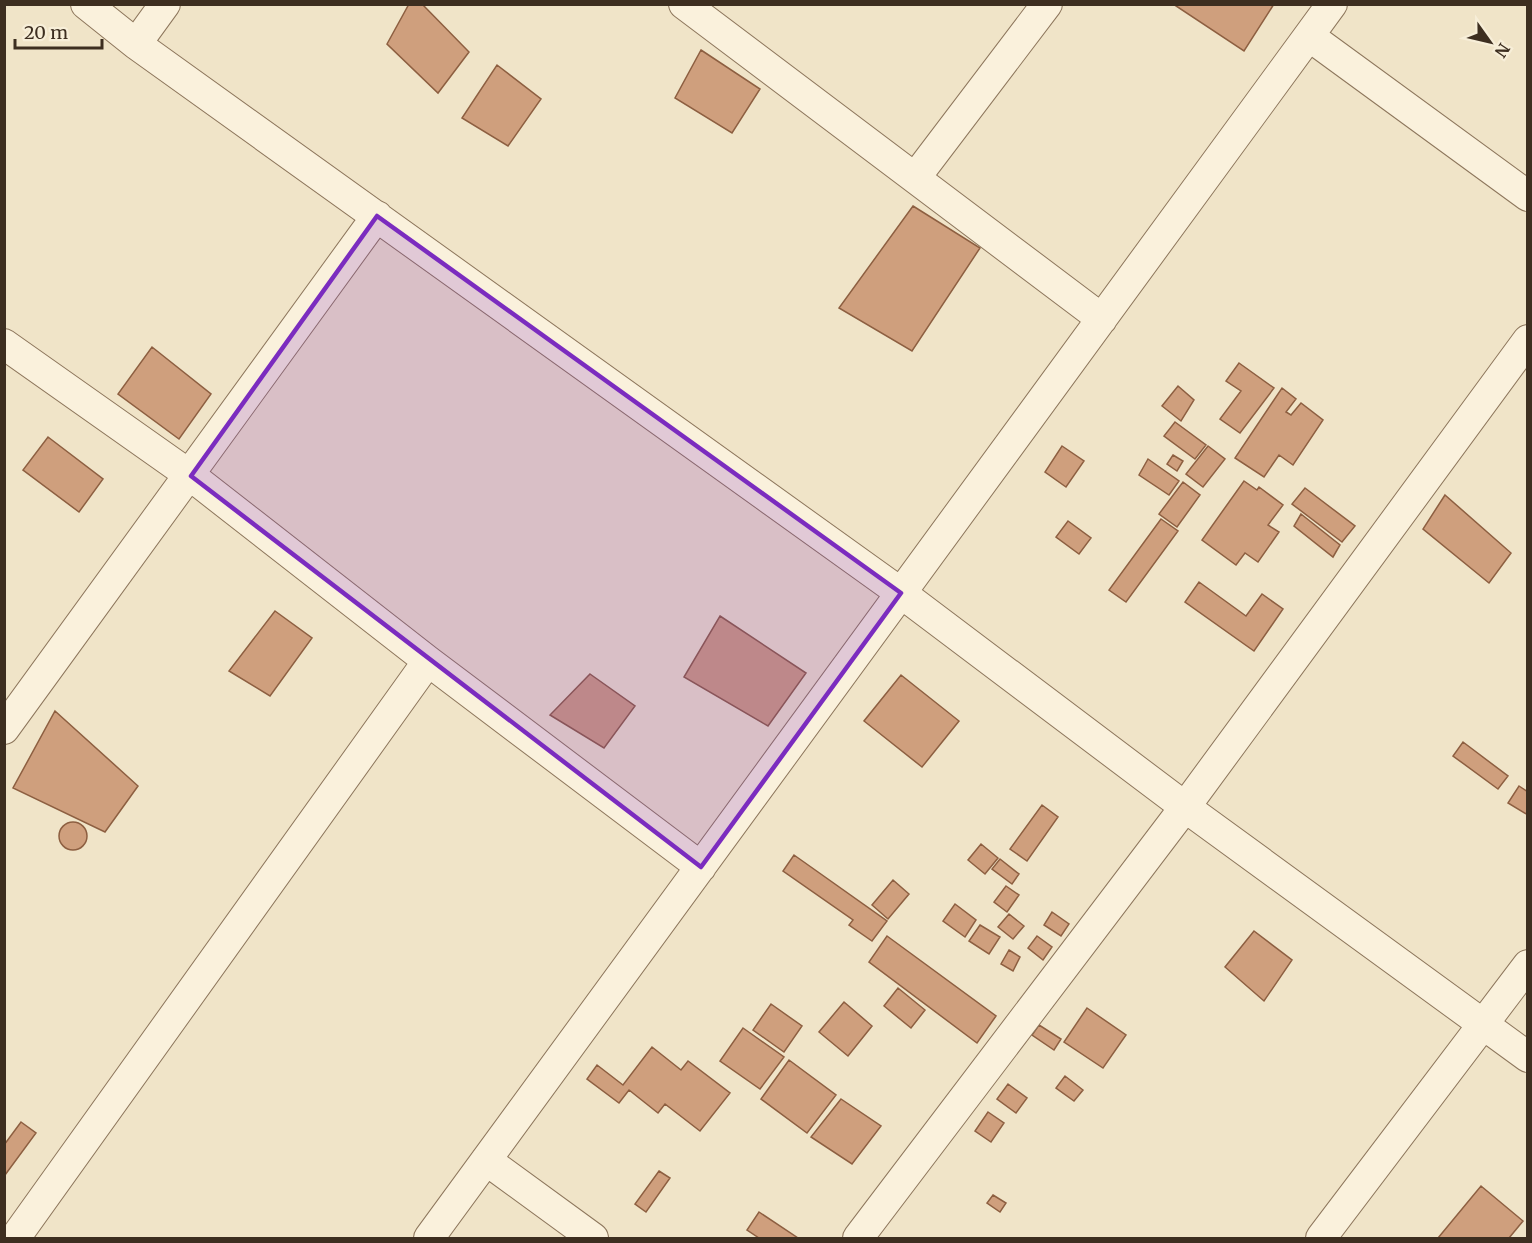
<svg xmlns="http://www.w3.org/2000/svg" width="1532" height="1243" font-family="Merriweather,serif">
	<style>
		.building { fill: #cf9f7d; stroke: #8d5f41; stroke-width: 1.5 }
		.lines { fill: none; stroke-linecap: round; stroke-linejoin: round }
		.street-casing { stroke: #8d765c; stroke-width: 32 }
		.street { stroke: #faf1dc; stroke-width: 30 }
		.marked { fill: #7b2cbf; fill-opacity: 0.2; stroke: #7b2cbf; stroke-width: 4.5; stroke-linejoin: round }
	</style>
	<rect width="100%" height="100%" fill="#f0e4c8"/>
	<!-- building -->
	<path class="building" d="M409 4H422L469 52 438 93 387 44Z
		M1173 4H1274L1244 51Z
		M701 50 760 89 732 133 675 98Z
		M497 65 541 99 508 146 462 118Z
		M913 206 980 248 912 351 839 308Z
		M152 347 211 394 179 439 118 394Z
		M1239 363 1274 388 1240 433 1220 419 1241 391 1226 381Z
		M1178 386 1194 400 1181 421 1162 406Z
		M1282 388 1296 399 1286 412 1291 415 1301 403 1323 420 1293 465 1279 455 1264 477 1235 458Z
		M1175 422 1206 445 1195 459 1164 436Z
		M48 437 103 479 79 512 23 470Z
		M1062 446 1084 461 1066 487 1045 472Z
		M1208 446 1225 459 1203 487 1186 474Z
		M1173 455 1183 461 1177 471 1167 464Z
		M1148 459 1179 481 1169 495 1139 475Z
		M1244 481 1257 490 1259 487 1283 505 1268 525 1279 532 1258 562 1245 553 1236 565 1202 540Z
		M1183 482 1200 495 1177 527 1159 514Z
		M1305 488 1355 526 1342 542 1292 504Z
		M1445 495 1511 553 1489 583 1423 529Z
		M1301 514 1340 545 1333 557 1294 526Z
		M1161 519 1178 531 1126 602 1109 590Z
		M1068 521 1091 538 1079 554 1056 537Z
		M1199 582 1246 616 1262 594 1283 609 1254 651 1185 602Z
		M275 611 312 638 270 696 229 671Z
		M720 616 806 673 768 726 684 677Z
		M590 674 635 706 604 748 550 715Z
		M901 675 959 721 922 767 864 721Z
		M55 711 138 786 105 832 13 788Z
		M1463 742 1508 776 1498 789 1453 756Z
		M1519 786 1528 792V815L1508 803Z
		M1042 805 1058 817 1027 861 1010 849Z
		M59 836a14 14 0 1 1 28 0a14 14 0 1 1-28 0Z
		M981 844 998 858 985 874 968 860Z
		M794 855 887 921 872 941 849 925 853 920 783 871Z
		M1000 859 1019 874 1012 884 992 869Z
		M893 880 909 894 888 919 872 905Z
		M1006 886 1019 895 1007 912 994 902Z
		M955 904 976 920 965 937 943 921Z
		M1052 912 1069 924 1061 936 1044 925Z
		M1009 914 1024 926 1013 939 998 927Z
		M980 925 1000 937 989 954 969 941Z
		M1254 931 1292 960 1264 1001 1225 967Z
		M887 936 996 1016 977 1043 869 962Z
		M1037 936 1052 947 1043 960 1028 948Z
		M1009 950 1020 957 1013 971 1001 964Z
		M898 988 925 1010 911 1028 884 1006Z
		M844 1002 872 1026 848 1056 819 1032Z
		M771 1004 802 1026 784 1052 753 1030Z
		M1087 1008 1126 1035 1103 1068 1064 1042Z
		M1039 1025 1061 1039 1054 1050 1032 1035Z
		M743 1028 784 1057 760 1089 720 1061Z
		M652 1047 681 1070 688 1061 730 1093 700 1131 665 1104 658 1113 629 1090 619 1103 587 1079 597 1065 623 1085Z
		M789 1060 836 1095 807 1133 761 1099Z
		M1065 1076 1083 1090 1074 1101 1056 1088Z
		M1008 1084 1027 1098 1016 1113 997 1099Z
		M841 1099 881 1126 852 1164 811 1137Z
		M988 1112 1004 1123 991 1142 975 1131Z
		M21 1122 36 1133 5 1175 4 1145Z
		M659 1171 670 1178 646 1212 635 1204Z
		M1481 1186 1523 1221 1509 1238H1438Z
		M993 1195 1006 1203 1000 1212 987 1203Z
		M759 1212 798 1238H759L747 1230Z"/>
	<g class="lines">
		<defs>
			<path id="street" d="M86 4 136 44 901 593 1185 807 1528 1057
				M684 4 1102 319
				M1309 36 1528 196
				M136 44 165 4
				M915 178 1047 4
				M4 344 191 476 428 661 701 867
				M4 729 377 216
				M486 1160 593 1238
				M15 1238 428 661
				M429 1238 1332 4
				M858 1238 1185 807 1528 340
				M1321 1238 1528 965"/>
		</defs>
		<!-- street casing -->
		<use href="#street" class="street-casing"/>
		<!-- street -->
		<use href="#street" class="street"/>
	</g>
	<!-- marked area -->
	<path class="marked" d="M377 216 901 593 701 867 191 476Z"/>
	<!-- border -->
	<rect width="1532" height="1243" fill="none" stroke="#3d2e20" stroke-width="12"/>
	<!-- north arrow -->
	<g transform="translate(1490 42) rotate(124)" stroke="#f7eed8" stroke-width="4.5" paint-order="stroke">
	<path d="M0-4.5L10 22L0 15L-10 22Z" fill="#3d2e20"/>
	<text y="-9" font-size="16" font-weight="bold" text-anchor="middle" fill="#3d2e20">N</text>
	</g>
	<!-- scale -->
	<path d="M15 39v9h87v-9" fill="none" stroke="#3d2e20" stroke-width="3"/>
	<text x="24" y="39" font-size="18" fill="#3d2e20" stroke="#f7eed8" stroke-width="4.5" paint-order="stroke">20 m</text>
</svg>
